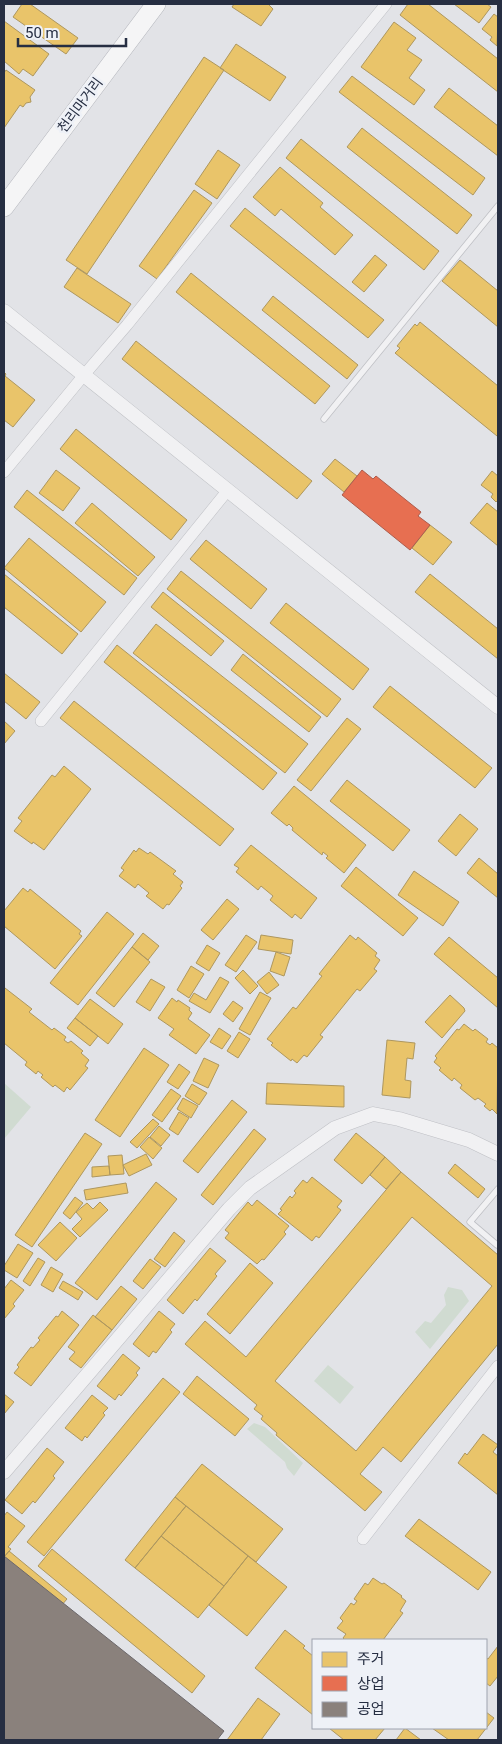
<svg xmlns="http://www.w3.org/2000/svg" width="502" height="1744" font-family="Roboto,'Noto Sans KR',sans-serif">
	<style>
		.green { fill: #d0dbd1 }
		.homes { fill: #e9c46a; stroke: #ae975e; fill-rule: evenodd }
		.shops { fill: #e76f51; stroke: #ad5c4c }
		.industry { fill: #8a817c; stroke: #6c686b }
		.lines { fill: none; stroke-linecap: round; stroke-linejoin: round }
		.service-casing { stroke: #bfc0c5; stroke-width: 7 }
		.minor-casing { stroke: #bfc0c5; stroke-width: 12 }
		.tertiary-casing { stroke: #bfc0c5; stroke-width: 15 }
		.trunk-casing { stroke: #b4b6bc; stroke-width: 20 }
		.service { stroke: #f1f1f3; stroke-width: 5.5 }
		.minor { stroke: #f1f1f3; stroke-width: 11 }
		.tertiary { stroke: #f1f1f3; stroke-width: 14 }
		.trunk { stroke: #f5f5f6; stroke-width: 19 }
		.labels { text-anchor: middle; stroke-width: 5; stroke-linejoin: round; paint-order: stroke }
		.street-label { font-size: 14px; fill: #262e42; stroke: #eef1f7 }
	</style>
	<rect width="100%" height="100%" fill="#e2e3e7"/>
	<!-- green -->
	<path class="green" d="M4 1083 31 1107 4 1139Z
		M448 1287 462 1290 469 1301 430 1349 415 1332 425 1321 431 1323 446 1305 444 1295Z
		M328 1365 354 1387 340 1404 314 1381Z
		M254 1423 265 1427 303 1463 294 1476 287 1468 285 1462 247 1429Z"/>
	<!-- homes -->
	<path class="homes" d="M22 4H30L78 38 66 54 13 17Z
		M234 4H268L273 9 261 26 232 7Z
		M408 4H428L498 59V92L400 15Z
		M454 4H487L491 7 479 23Z
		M494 14 498 17 497 46 490 40 492 37 482 29Z
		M4 21 49 54 33 76 23 69 19 74 4 61Z
		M394 22 416 38 407 50 422 60 409 78 425 90 414 105 361 67Z
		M236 44 286 77 270 101 220 68Z
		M204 57 224 70 87 274 66 260Z
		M6 70 35 90 30 97 31 102 26 103 23 107 20 105 4 128V73Z
		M352 76 485 178 473 195 339 92Z
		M449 88 498 126V156L434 107Z
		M362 128 472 215 457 234 347 147Z
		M301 139 439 251 424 270 286 158Z
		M218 150 240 165 217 199 195 184Z
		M280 167 323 203 320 207 353 235 335 255 281 209 275 216 253 197Z
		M194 190 212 203 157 279 139 266Z
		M245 208 384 320 368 338 230 226Z
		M375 255 387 265 364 292 352 282Z
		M460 260 498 291V327L442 281Z
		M77 268 131 304 118 323 64 287Z
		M191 273 330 386 315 404 176 292Z
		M273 296 358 365 347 379 262 310Z
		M420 322 498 386V434L497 436 395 353 400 348 397 346 415 324 417 326Z
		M136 341 312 481 297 499 122 359Z
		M4 372 6 374 5 376 35 400 13 427 4 420Z
		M76 429 187 520 171 540 60 449Z
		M335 459 357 476 344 492 322 474Z
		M56 470 80 488 63 511 39 493Z
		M492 471 498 476V500L496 502 491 497 493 494 481 485Z
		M27 490 137 578 124 595 14 507Z
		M92 503 155 557 138 576 75 523Z
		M487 503 498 512V546L470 523Z
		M430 525 452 542 433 565 412 548Z
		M29 538 106 602 81 632 4 568Z
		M206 540 267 589 251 609 190 559Z
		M181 571 341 699 327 717 167 589Z
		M4 574 78 634 62 654 4 607Z
		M430 574 498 629V659L415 592Z
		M163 592 224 641 211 656 151 607Z
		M286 603 369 669 353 690 270 623Z
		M156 624 308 744 285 773 133 653Z
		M117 645 277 773 263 790 104 662Z
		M243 654 321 717 309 732 231 670Z
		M4 673 40 702 26 719 4 701Z
		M390 686 492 768 475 788 373 707Z
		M74 701 234 829 220 846 60 718Z
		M347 718 361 729 311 791 297 780Z
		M4 721 15 731 4 744Z
		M64 766 91 789 44 850 33 842 32 844 14 831 22 821 18 818 52 775 55 777Z
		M347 780 410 830 393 851 330 801Z
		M294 786 366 845 344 873 326 858 328 856 323 852 322 855 292 830 293 828 289 824 287 826 271 813Z
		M460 814 478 829 456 856 438 841Z
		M251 845 317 898 301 919 295 914 292 918 270 900 273 896 261 886 258 890 236 872 239 868 234 865Z
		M139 848 148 854 150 852 176 871 173 874 183 882 180 886 182 888 169 905 167 904 163 909 146 896 149 893 138 884 135 888 119 876 124 870 121 868 134 850 136 852Z
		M479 858 498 874V898L467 873Z
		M356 867 418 918 403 936 341 886Z
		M414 871 459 902 443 926 398 895Z
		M23 888 28 892 30 889 81 931 79 934 82 936 55 969 4 926V911Z
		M227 899 239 909 213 940 201 930Z
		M107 912 134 934 78 1005 50 983Z
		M143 933 159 946 148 960 132 947Z
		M246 935 257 942 236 972 225 965Z
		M261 935 293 940 291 954 258 949Z
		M350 935 356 940 358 937 377 953 375 956 380 960 374 969 377 971 360 991 357 989 320 1035 323 1037 307 1057 304 1055 297 1063 292 1059 291 1061 271 1045 273 1043 267 1039 293 1007 296 1009 322 976 319 974Z
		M449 937 498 978V1008L434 954Z
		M207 945 220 953 209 971 196 963Z
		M132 947 150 962 114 1007 96 993Z
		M276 952 290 957 284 976 270 971Z
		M191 966 204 974 189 998 177 990Z
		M243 970 258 986 250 994 235 978Z
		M269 972 279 985 267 994 257 982Z
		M220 977 229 982 210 1013 189 1001 194 993 206 1000Z
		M151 979 165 987 150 1011 136 1002Z
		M5 988 32 1009 29 1012 52 1030 54 1028 66 1037 64 1040 68 1043 71 1041 83 1051 81 1053 89 1060 85 1066 88 1068 70 1090 67 1087 64 1092 55 1085 53 1087 41 1077 43 1075 38 1071 36 1074 25 1065 27 1062 4 1043V990Z
		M260 992 271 998 250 1035 239 1029Z
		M450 995 464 1008 465 1011 442 1038 425 1022Z
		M172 998 177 1002 178 1000 190 1008 189 1010 192 1013 188 1019 210 1035 196 1054 169 1035 174 1029 158 1018Z
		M90 999 123 1024 108 1044 75 1018Z
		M233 1001 243 1008 233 1022 223 1014Z
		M75 1018 98 1036 90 1046 67 1028Z
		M464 1024 473 1031 475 1029 488 1039 486 1042 490 1045 492 1043 498 1048 497 1114 492 1109 490 1111 484 1106 486 1104 478 1098 475 1100 460 1088 462 1085 454 1078 452 1081 439 1070 441 1068 434 1062 437 1058 435 1056 457 1029 459 1030Z
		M219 1028 231 1036 222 1049 210 1042Z
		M239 1032 250 1039 238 1058 227 1051Z
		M387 1040 415 1043 413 1059 407 1058 405 1080 411 1081 410 1098 382 1095Z
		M144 1048 169 1065 120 1137 95 1120Z
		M204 1058 219 1065 208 1088 193 1081Z
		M179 1064 190 1072 178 1089 167 1082Z
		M267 1083 344 1086V1107L266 1104Z
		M192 1084 207 1093 199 1105 185 1096Z
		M171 1089 181 1096 162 1122 152 1115Z
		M183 1098 198 1106 191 1118 177 1109Z
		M232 1100 247 1112 198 1173 183 1161Z
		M179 1112 189 1118 178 1135 169 1129Z
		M153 1119 159 1124 137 1148 130 1142Z
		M159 1126 170 1135 161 1146 150 1137Z
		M254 1129 266 1139 213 1205 201 1195Z
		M85 1133 102 1144 32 1247 15 1235Z
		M356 1133 385 1157 362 1184 334 1160Z
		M149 1137 162 1148 153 1159 140 1147Z
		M146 1154 152 1165 129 1176 123 1165Z
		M122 1155 124 1174 110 1175 108 1156Z
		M385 1157 401 1172 386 1189 370 1175Z
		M455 1164 485 1189 478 1198 448 1173Z
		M109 1166 110 1175 92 1177V1167Z
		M401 1172 498 1255V1344L401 1462 383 1447 360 1474 382 1492 365 1511 276 1435 277 1433 261 1419 263 1416 254 1409 257 1405 185 1344 205 1321 246 1357ZM412 1217 492 1286 356 1451 275 1381Z
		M312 1177 342 1201 337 1207 341 1210 319 1238 316 1236 312 1241 278 1214 282 1210 280 1209 290 1196 292 1198 296 1193 294 1191 303 1180 307 1183Z
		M156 1182 177 1199 97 1300 75 1283Z
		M126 1183 128 1193 86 1200 84 1190Z
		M75 1197 83 1203 70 1219 63 1213Z
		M257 1200 289 1226 284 1232 286 1234 264 1260 262 1259 257 1264 225 1238 229 1233 225 1230 248 1202 252 1206Z
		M100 1202 108 1210 80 1237 72 1229 82 1219 76 1212 87 1203 93 1209Z
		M60 1222 77 1238 56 1261 38 1245Z
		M174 1232 185 1241 165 1267 154 1259Z
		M18 1244 33 1253 17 1278 4 1270V1266Z
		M210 1248 226 1261 215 1274 217 1276 197 1301 195 1299 183 1314 167 1300Z
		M38 1258 45 1262 30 1286 23 1281Z
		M150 1259 161 1267 143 1289 133 1281Z
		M250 1263 273 1283 230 1334 207 1314Z
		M51 1267 63 1274 53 1292 41 1285Z
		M11 1280 24 1290 13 1304 15 1306 4 1319V1289Z
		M63 1281 83 1292 78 1300 59 1288Z
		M121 1286 137 1299 112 1330 95 1317Z
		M62 1311 79 1325 31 1386 14 1373 19 1367 17 1365 31 1347 33 1348 40 1340 38 1338 56 1316 58 1317Z
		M159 1311 175 1324 170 1330 172 1332 156 1353 153 1351 149 1357 133 1344Z
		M93 1315 112 1330 81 1368 69 1359 75 1352 68 1347Z
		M123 1354 140 1368 136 1373 138 1375 121 1396 119 1394 115 1400 97 1386Z
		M197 1376 249 1419 235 1436 183 1394Z
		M163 1378 180 1392 44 1556 27 1542Z
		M4 1394 14 1402 4 1414Z
		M92 1395 108 1408 103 1413 105 1415 87 1438 85 1436 82 1441 65 1428Z
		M483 1434 498 1445 493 1452 498 1456V1495L458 1463 465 1453 467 1455Z
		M47 1448 64 1462 53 1476 55 1478 35 1503 33 1501 22 1514 5 1500Z
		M202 1464 283 1529 256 1562 175 1497Z
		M175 1497 186 1506 135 1568 125 1560Z
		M186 1506 248 1556 224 1586 161 1536Z
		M7 1512 25 1526 8 1547 11 1549 4 1557V1516Z
		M419 1519 491 1572 478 1590 405 1536Z
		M161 1536 224 1586 198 1618 135 1568Z
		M52 1549 205 1676 192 1693 38 1566Z
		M9 1551 67 1599 55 1613 4 1571V1557Z
		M248 1556 287 1587 247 1636 209 1605Z
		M373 1578 382 1584 384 1583 402 1596 401 1597 406 1601 400 1611 403 1613 383 1640H345L343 1638 346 1634 337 1628 343 1621 340 1618 351 1603 354 1605 357 1601 354 1599 365 1583 368 1585Z
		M62 1610 134 1665 120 1685 47 1629Z
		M285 1630 305 1646 303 1648 313 1656V1715L255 1668Z
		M498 1646V1676L490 1686 486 1683V1658L488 1659Z
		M134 1665 180 1700 150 1740H90L82 1734Z
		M258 1698 280 1714 261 1740H227Z
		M4 1709 28 1725 19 1740H4Z
		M486 1712 494 1718 477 1740H449L432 1728H486Z
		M188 1718 209 1733 204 1740H171Z
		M28 1725 53 1740H19Z
		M329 1728H385L375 1740H344Z
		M405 1728 421 1740H396Z"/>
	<!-- shops -->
	<path class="shops" d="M362 470 373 479 376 476 421 512 418 516 430 525 410 550 342 495Z"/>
	<!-- industry -->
	<path class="industry" d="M4 1556 224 1731 217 1740H4Z"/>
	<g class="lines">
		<defs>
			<path id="service" d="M324 419 498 206
				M497 1245 470 1222 498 1189"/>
			<path id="minor" d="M4 472 84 375 127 325 386 4
				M41 721 228 490
				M363 1539 498 1366"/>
			<path id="tertiary" d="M4 311 498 707
				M4 1472 229 1209 250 1188 335 1128 373 1114 399 1119 469 1140 498 1154"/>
			<path id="trunk" d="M4 207 156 4"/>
		</defs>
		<!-- service casing -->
		<use href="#service" class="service-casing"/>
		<!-- minor casing -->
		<use href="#minor" class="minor-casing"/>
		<!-- tertiary casing -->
		<use href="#tertiary" class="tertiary-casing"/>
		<!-- trunk casing -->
		<use href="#trunk" class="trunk-casing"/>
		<!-- service -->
		<use href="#service" class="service"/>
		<!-- minor -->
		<use href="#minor" class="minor"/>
		<!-- tertiary -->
		<use href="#tertiary" class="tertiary"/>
		<!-- trunk -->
		<use href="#trunk" class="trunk"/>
	</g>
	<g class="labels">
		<!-- street labels -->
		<g class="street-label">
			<text transform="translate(80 105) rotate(-53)" y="5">천리마거리</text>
		</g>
	</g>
	<!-- border -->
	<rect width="502" height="1744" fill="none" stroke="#262e42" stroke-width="10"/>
	<!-- legend -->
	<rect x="312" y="1639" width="175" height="90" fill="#eef1f7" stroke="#9ea3af"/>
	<rect x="322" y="1652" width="25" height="15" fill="#e9c46a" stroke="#9ea3af"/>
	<text x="357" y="1664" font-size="15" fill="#262e42">주거</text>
	<rect x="322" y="1676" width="25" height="15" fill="#e76f51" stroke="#9ea3af"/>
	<text x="357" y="1689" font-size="15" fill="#262e42">상업</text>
	<rect x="322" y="1702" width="25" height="15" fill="#8a817c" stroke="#9ea3af"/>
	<text x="357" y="1714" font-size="15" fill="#262e42">공업</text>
	<!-- scale -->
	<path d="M18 38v8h108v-8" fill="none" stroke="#262e42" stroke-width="2.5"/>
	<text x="25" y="38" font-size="15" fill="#262e42" stroke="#eef1f7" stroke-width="4" paint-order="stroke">50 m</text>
</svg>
